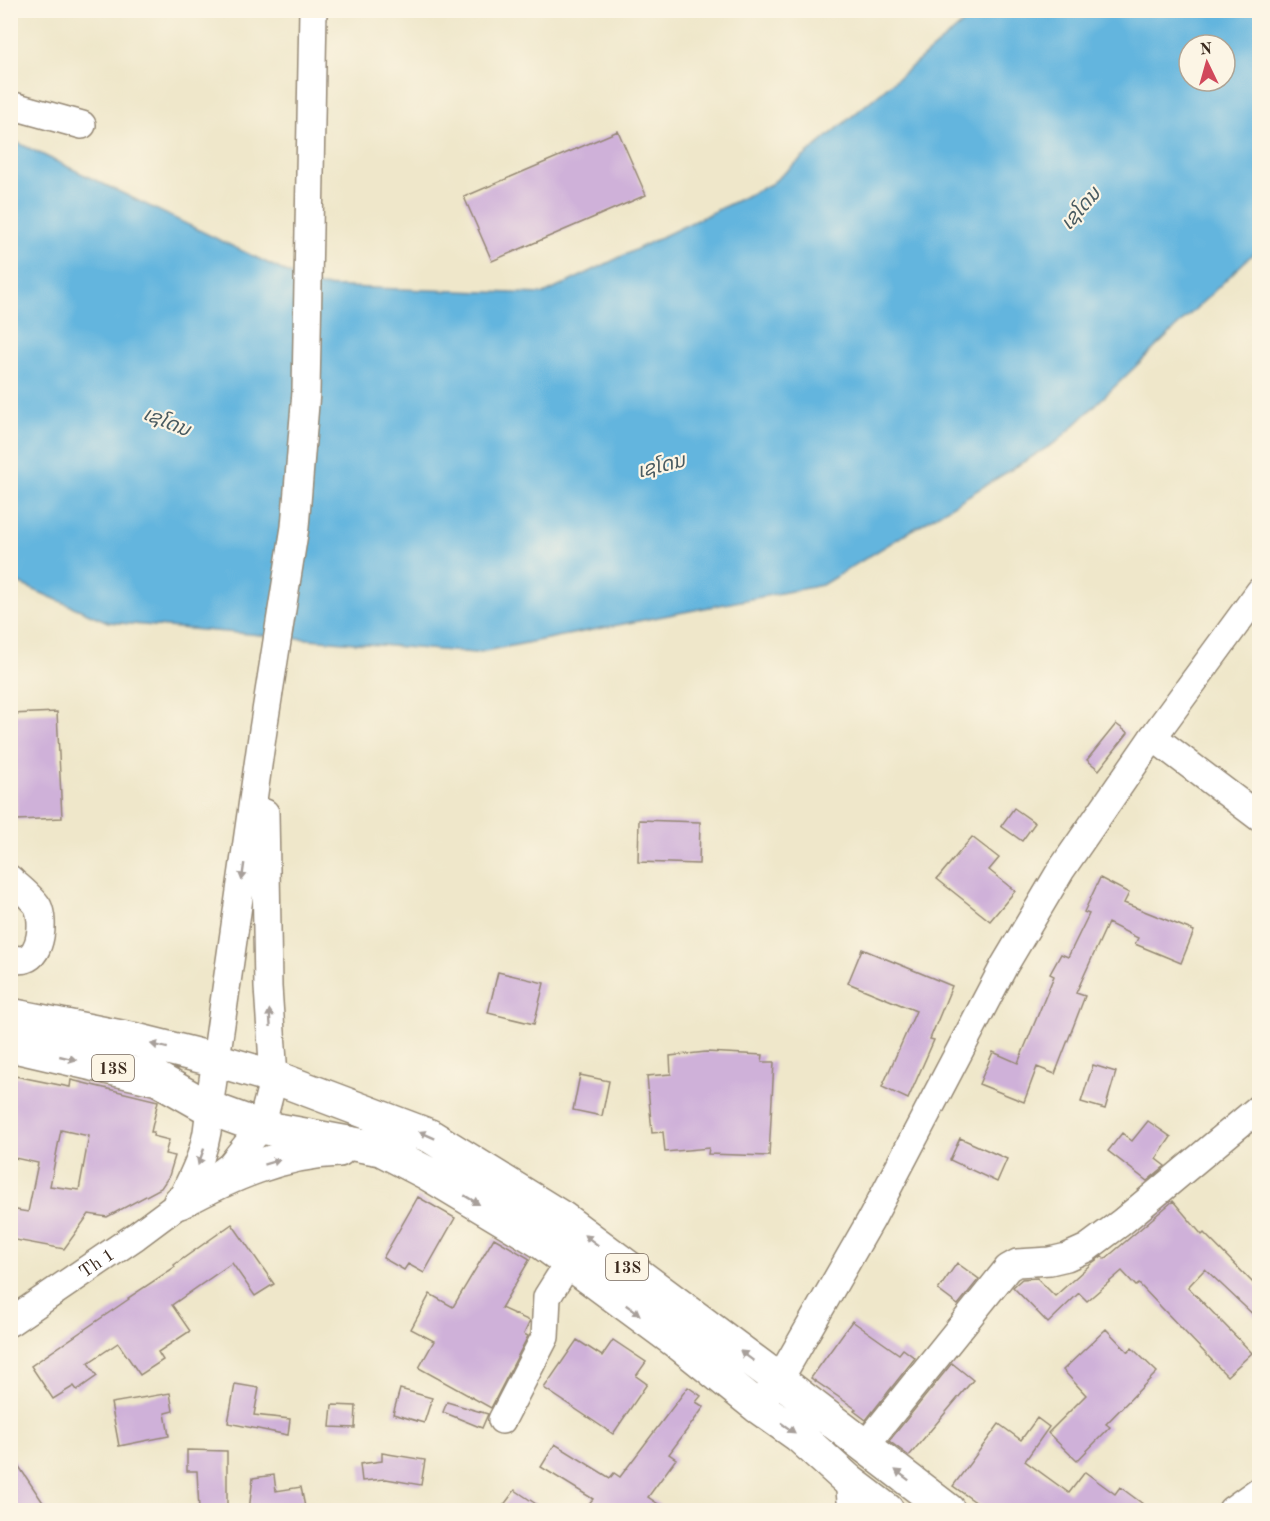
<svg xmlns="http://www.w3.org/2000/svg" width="1270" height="1521" font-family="'Old Standard TT','Noto Sans Lao',serif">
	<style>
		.water { fill: #63b5de; stroke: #4f707e; stroke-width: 1.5; fill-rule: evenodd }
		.building { fill: #cfb1d9; fill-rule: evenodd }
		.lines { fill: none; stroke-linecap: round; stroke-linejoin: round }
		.minor-casing { stroke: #958874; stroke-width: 30 }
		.highway-casing { stroke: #958874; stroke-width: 36 }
		.minor { stroke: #fff; stroke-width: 27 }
		.highway { stroke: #fff; stroke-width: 33 }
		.oneway { fill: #a79f9a }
		.labels { text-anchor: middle; stroke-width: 4.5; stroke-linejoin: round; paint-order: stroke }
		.shield { fill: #fcf5e5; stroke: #75675a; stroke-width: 1.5 }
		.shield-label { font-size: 16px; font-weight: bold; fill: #3b2a1e }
		.street-label { font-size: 18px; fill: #3b2a1e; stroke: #fcf5e5 }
		.water-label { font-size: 20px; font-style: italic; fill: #495b61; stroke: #fcf5e5 }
	</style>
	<rect width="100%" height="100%" fill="#fcf5e5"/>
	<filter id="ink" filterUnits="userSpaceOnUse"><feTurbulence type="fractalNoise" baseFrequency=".0167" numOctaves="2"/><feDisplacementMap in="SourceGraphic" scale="12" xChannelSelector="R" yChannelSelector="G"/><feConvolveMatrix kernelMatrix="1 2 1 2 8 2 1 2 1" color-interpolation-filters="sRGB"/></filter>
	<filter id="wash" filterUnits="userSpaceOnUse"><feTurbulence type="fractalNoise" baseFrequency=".008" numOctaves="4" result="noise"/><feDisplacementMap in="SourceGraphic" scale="24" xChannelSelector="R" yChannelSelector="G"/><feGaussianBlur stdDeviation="1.35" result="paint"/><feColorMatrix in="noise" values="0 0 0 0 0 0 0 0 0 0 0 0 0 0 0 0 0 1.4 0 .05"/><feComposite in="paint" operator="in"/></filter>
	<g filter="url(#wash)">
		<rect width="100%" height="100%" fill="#efe7ca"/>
		<!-- water -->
		<path class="water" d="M978 11H1259V248L1058 441 822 585 475 653 108 622 11 580 10 139 315 286 544 294 771 184ZM1189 45H1225V81H1189Z"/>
		<g id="blocks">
			<!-- building -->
			<path class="building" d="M618 131 646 195 492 261 464 197Z
				M57 712 62 818 17 820 15 770H10V714Z
				M1116 724 1128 733 1099 770 1087 760Z
				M1014 808 1035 823 1022 841 1001 826Z
				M639 820 700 822 699 864 638 862Z
				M972 837 999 858 989 870 1015 891 990 921 937 879Z
				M1100 878 1129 893 1124 903 1194 931 1181 963 1135 944 1138 938 1108 923 1076 993 1085 996 1055 1074 1037 1067 1024 1102 979 1084 993 1052 1018 1063 1054 976 1050 974 1061 954 1068 957 1089 914 1084 912Z
				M862 949 952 986 930 1039 934 1040 908 1099 882 1087 916 1011 848 983Z
				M498 972 544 983 534 1024 488 1013Z
				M706 1052 763 1055 762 1062H774L769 1156 708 1154 709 1148 665 1152 663 1132 652 1133 647 1076 671 1074 670 1056Z
				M1093 1065 1116 1072 1105 1109 1081 1102Z
				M10 1075 70 1087 71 1080 158 1101 151 1132H154L153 1136 169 1140 165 1154 175 1156 169 1176 161 1188 107 1217 89 1214 64 1249 10 1239V1209L28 1212 38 1163 10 1157ZM61 1130 89 1136 79 1190 50 1186Z
				M580 1075 609 1081 602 1116 573 1110Z
				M1148 1121 1171 1137 1156 1159 1165 1166 1147 1181 1108 1151 1122 1133 1132 1141Z
				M960 1138 1007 1159 997 1182 950 1160Z
				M418 1197 455 1218 424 1273 408 1264 404 1270 383 1258Z
				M1173 1201 1202 1235 1204 1233 1260 1290V1321L1205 1269 1188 1287 1252 1353 1227 1376 1139 1284 1136 1286 1122 1271 1087 1301 1079 1293 1048 1323 1013 1287 1022 1279 1037 1278 1055 1296 1092 1263 1102 1256 1105 1259Z
				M232 1224 274 1284 255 1296 232 1263 172 1305 190 1331 158 1352 163 1360 140 1375 118 1343 88 1363 97 1376 77 1390 74 1386 53 1399 31 1366 129 1299 128 1298 175 1267 174 1265Z
				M494 1238 530 1259 501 1308 530 1321 524 1334 528 1336 491 1408 419 1368 434 1341 411 1329 430 1294 453 1307Z
				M957 1263 979 1279 958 1305 938 1290Z
				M852 1321 899 1354 903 1349 915 1358 866 1420 854 1411 856 1409 811 1378Z
				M1106 1329 1128 1352 1132 1348 1157 1372 1106 1424 1110 1427 1077 1461 1048 1433 1086 1395 1063 1370Z
				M577 1340 602 1356 613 1340 646 1362 636 1376 647 1384 613 1434 544 1388Z
				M952 1363 973 1380 909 1456 889 1441Z
				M235 1384 259 1388 254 1415 290 1419 288 1435 228 1423Z
				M688 1387 701 1396 696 1402 704 1407 669 1454 676 1459 648 1497 667 1510H583L593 1499 541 1467 555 1444 610 1478 614 1473 620 1477Z
				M400 1389 432 1398 424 1423 393 1414Z
				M170 1393 173 1411 165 1413 169 1436 119 1446 111 1403Z
				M447 1402 488 1414 482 1428 443 1412Z
				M332 1405 356 1406 355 1428 330 1427Z
				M1037 1418 1049 1427 1025 1461 1069 1493 1085 1472 1115 1494 1120 1487 1151 1510H987L953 1486 999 1424 1021 1440Z
				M187 1450 227 1451V1510H199L197 1471H187Z
				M10 1453 48 1510H10Z
				M382 1453 425 1460 421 1485 386 1479 362 1481 360 1464 382 1461Z
				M274 1475 276 1491 301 1487 305 1507 286 1510H249L253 1478Z
				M515 1490 545 1510H500Z"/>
		</g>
	</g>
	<g filter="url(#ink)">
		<use href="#blocks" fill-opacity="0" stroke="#958874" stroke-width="1.5"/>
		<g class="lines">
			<defs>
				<g id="minor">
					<path d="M10 105 82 125"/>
					<path d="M1153 737 1260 818"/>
					<path d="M10 879C17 886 34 899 38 907 44 920 42 954 25 959 21 961 15 959 10 959"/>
					<path d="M180 1202C196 1170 209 1145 209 1108L263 730 295 527 306 392 313 10"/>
					<path id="s1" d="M10 1322 136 1236 230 1166 261 1127 274 1077 268 987 265 813"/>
					<path d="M766 1396 779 1380 872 1218 1004 966 1061 870 1153 737 1260 591"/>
					<path d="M502 1420 545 1337 547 1297 569 1262"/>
					<path d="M864 1447 1008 1268 1017 1263 1050 1261 1067 1257 1087 1248 1122 1222 1260 1107"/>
					<path d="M849 1481 852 1510"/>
					<path d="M1232 1510 1260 1490"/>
				</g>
				<path id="highway" d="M10 1015 136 1040 216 1060 274 1077 430 1136 562 1218 779 1380 948 1510
					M10 1045 158 1079 209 1108 261 1127 381 1149 427 1173 540 1241 681 1345 757 1406 798 1435 849 1481 887 1510
					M180 1202C230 1175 282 1152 339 1150"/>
			</defs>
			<!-- minor casing -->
			<use href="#minor" class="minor-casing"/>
			<!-- highway casing -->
			<use href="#highway" class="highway-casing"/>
			<!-- minor -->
			<use href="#minor" class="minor"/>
			<!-- highway -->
			<use href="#highway" class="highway"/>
		</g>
		<!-- one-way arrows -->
		<defs><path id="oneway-solid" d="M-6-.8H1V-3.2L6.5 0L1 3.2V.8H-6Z" transform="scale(1.5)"/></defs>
		<g class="oneway">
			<use href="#oneway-solid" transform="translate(243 872) rotate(98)"/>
			<use href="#oneway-solid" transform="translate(270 1018) rotate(-94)"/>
			<use href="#oneway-solid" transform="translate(159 1046) rotate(-166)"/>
			<use href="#oneway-solid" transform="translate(68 1058) rotate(13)"/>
			<use href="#oneway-solid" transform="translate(427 1135) rotate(-156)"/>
			<use href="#oneway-solid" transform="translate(201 1157) rotate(110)"/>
			<use href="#oneway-solid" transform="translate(272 1162) rotate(-17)"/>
			<use href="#oneway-solid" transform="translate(472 1200) rotate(31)"/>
			<use href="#oneway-solid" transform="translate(591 1240) rotate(-143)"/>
			<use href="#oneway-solid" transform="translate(633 1310) rotate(36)"/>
			<use href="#oneway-solid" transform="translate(747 1356) rotate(-143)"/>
			<use href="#oneway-solid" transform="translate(788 1428) rotate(35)"/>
			<use href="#oneway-solid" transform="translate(902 1475) rotate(-143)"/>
		</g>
	</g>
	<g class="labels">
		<!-- shield labels -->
		<g class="shield">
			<rect x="92" y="1055" width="42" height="26" rx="4.5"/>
			<rect x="606" y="1254" width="42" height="26" rx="4.5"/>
		</g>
		<g class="shield-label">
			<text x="113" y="1074">13S</text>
			<text x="627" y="1273">13S</text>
		</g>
		<!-- street labels -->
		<g class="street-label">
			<text dy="6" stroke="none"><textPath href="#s1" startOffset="105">Th 1</textPath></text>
		</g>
		<!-- water labels -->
		<g class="water-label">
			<text transform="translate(1080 208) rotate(-49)" y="7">ເຊໂດນ</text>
			<text transform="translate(167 421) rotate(22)" y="7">ເຊໂດນ</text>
			<text transform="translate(661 465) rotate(-14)" y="7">ເຊໂດນ</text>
		</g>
	</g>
	<!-- margin -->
	<rect width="1270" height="1521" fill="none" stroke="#fcf5e5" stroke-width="36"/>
	<!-- north arrow -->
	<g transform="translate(1207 63) rotate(355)"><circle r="28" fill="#fcf5e5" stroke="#afa495" stroke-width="1.5"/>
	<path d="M0-4.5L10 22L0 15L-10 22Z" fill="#d1495b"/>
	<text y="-9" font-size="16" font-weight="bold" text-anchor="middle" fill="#3b2a1e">N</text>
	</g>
</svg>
